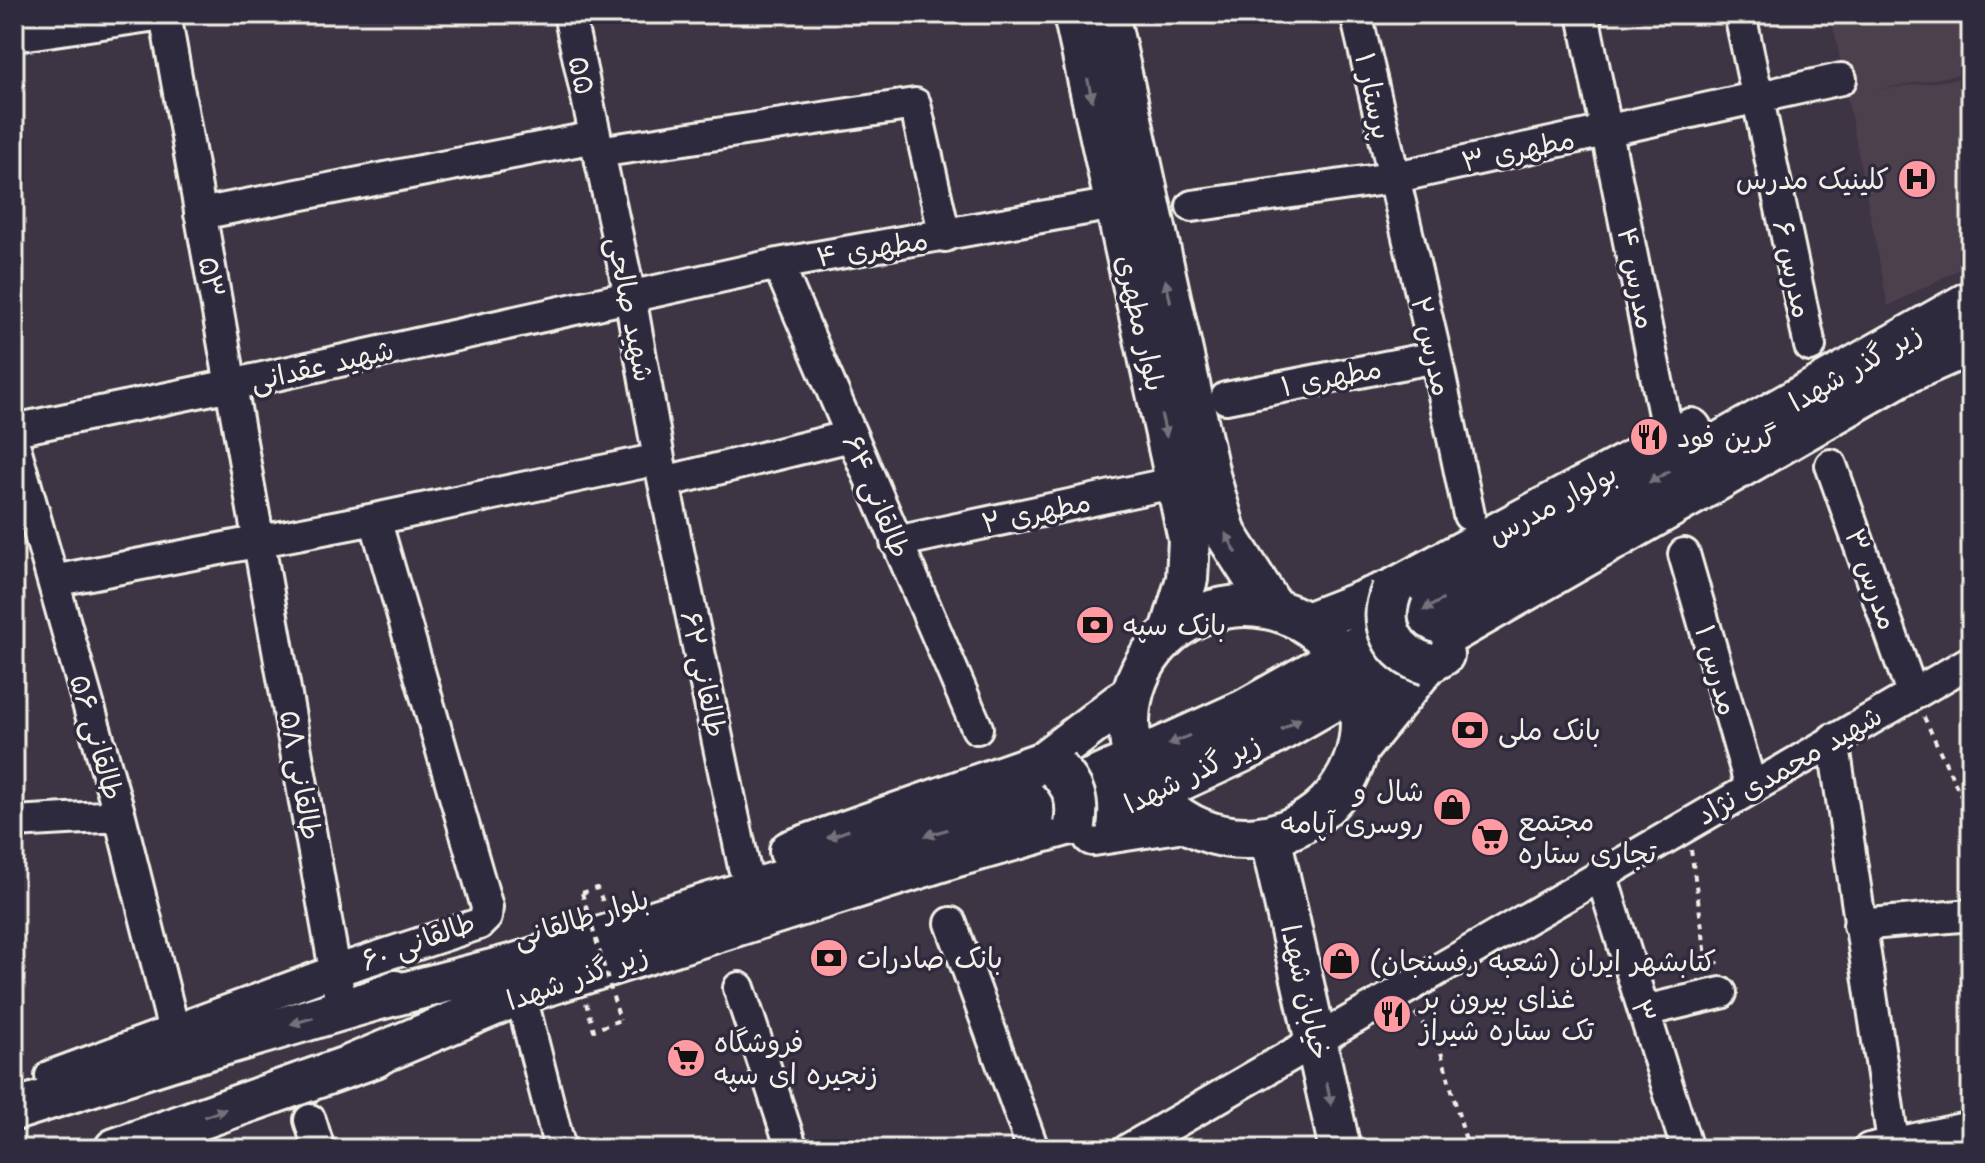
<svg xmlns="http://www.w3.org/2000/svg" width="1985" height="1163" font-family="'Shantell Sans','Playpen Sans Arabic',sans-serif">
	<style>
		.built { fill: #4d404d }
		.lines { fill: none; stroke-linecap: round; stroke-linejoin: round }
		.minor-casing { stroke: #f4f1e8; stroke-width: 36 }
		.major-casing { stroke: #f4f1e8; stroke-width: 46 }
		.path { stroke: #f4f1e8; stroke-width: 4; stroke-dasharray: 6 6; stroke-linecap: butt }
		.minor { stroke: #2f2a3d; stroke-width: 30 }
		.major { stroke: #2f2a3d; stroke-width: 40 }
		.major-bridge-casing { stroke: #f4f1e8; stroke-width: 46; stroke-linecap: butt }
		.path-bridge { stroke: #f4f1e8; stroke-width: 4; stroke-dasharray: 6 6; stroke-linecap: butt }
		.major-bridge { stroke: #2f2a3d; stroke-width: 40 }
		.oneway { fill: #747079 }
		.labels { text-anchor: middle; stroke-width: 7; stroke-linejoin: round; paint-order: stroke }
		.street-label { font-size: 28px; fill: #f4f1e8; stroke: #2f2a3d }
		.poi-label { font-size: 28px; fill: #f4f1e8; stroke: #2f2a3d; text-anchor: start }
	</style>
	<rect width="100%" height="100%" fill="#3d3444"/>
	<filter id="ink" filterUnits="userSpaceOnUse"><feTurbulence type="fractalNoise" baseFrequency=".0125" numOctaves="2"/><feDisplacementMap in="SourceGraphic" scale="16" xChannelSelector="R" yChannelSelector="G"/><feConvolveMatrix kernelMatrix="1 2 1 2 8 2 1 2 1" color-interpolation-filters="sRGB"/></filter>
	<g filter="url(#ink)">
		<!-- built -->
		<path class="built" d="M1831 14H1971V72L1877 90 1971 77V263L1888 306Z"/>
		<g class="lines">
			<defs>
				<path id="minor" d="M165 14 342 1010
					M569 14 630 296 659 459 744 867
					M1356 14 1436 357 1469 515
					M1583 14 1666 425
					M1740 14 1810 346
					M14 36 163 14
					M598 152 915 104 945 236
					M1192 206 1392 178 1841 79
					M200 214 595 137
					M778 264 977 728
					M1226 398 1436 357
					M14 430 231 385 778 264 1114 204
					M14 444 120 816 174 1031
					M1831 465 1912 693
					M664 482 851 436
					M896 542 1177 482
					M1684 554 1751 787
					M53 581 375 519 659 459
					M1833 739 1894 1149
					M14 822 120 816
					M1601 874 1687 1149
					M951 923 1033 1149
					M1859 925 1971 915
					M739 988 792 1149
					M524 1008 560 1149
					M1644 1011 1721 993
					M51 1076 335 971 479 924 486 917 487 907 375 519
					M310 1120 319 1149
					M1129 1149 1971 661
					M1869 1149 1971 1127"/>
				<path id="major" d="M1074 14 1189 539 1187 579 1171 632
					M1108 14 1209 475 1226 534 1273 608
					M1129 722a116 116 0 1 1 232 0a116 116 0 1 1-232 0Z
					M1307 623 1392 590 1691 429
					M1358 749 1427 664 1443 655
					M1093 835 1184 821
					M1270 836 1340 1149
					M790 851 1043 762 1132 694
					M372 1001 515 964 948 829 1095 778 1245 710 1971 301
					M352 1065 525 992 957 856 1112 812 1252 747 1901 375 1971 344
					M14 1110 175 1059 372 1001 395 991
					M115 1149 375 1057"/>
			</defs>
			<!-- minor casing -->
			<use href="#minor" class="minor-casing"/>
			<!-- major casing -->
			<use href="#major" class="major-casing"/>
			<!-- path -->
			<path class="path" d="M1924 717 1971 817
				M1691 850 1707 963H1718L1719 969
				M582 893 597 888 604 904
				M586 1003 594 1030 620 1020
				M1415 1013 1439 1045 1468 1148"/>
			<!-- minor -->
			<use href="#minor" class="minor"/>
			<!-- major -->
			<use href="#major" class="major"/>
			<defs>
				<path id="major-bridge" d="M1392 590C1378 625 1392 653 1427 664
					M1057 769C1074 786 1079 801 1075 825"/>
			</defs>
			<!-- major-bridge casing -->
			<use href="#major-bridge" class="major-bridge-casing"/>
			<!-- path-bridge -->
			<path class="path-bridge" d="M582 893 620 1020"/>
			<!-- major-bridge -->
			<use href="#major-bridge" class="major-bridge"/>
		</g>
		<!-- one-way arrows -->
		<defs><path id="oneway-solid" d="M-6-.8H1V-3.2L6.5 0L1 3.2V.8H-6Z" transform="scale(2)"/></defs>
		<g class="oneway">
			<use href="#oneway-solid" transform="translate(1090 90) rotate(78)"/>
			<use href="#oneway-solid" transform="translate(1168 291) rotate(-103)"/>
			<use href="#oneway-solid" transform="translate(1164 426) rotate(77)"/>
			<use href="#oneway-solid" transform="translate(1659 477) rotate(151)"/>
			<use href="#oneway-solid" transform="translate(1231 543) rotate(-119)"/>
			<use href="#oneway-solid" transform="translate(1433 605) rotate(151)"/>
			<use href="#oneway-solid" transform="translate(1291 724) rotate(-30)"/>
			<use href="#oneway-solid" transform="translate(1179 740) rotate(156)"/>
			<use href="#oneway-solid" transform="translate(936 833) rotate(163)"/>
			<use href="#oneway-solid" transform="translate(838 834) rotate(161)"/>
			<use href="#oneway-solid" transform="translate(302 1021) rotate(164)"/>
			<use href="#oneway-solid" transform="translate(1329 1094) rotate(78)"/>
			<use href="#oneway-solid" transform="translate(215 1113) rotate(-20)"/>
		</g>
	</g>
	<!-- icons -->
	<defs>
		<symbol id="hospital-disc" viewBox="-11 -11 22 22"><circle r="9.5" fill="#ff9aa2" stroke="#2f2a3d"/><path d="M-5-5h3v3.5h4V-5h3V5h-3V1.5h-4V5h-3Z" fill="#111"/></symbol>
		<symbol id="restaurant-disc" viewBox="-11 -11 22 22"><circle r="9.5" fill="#ff9aa2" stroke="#2f2a3d"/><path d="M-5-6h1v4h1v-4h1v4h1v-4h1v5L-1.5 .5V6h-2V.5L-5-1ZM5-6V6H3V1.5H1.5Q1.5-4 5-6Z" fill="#111"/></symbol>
		<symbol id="bank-disc" viewBox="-11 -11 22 22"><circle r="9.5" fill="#ff9aa2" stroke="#2f2a3d"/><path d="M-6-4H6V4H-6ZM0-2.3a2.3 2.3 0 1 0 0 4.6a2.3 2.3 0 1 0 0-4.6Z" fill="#111"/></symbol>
		<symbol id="shop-disc" viewBox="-11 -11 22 22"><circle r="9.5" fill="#ff9aa2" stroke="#2f2a3d"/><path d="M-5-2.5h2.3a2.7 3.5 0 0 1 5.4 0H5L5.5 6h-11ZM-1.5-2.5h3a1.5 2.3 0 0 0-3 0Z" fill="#111"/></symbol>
		<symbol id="supermarket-disc" viewBox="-11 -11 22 22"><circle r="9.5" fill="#ff9aa2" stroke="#2f2a3d"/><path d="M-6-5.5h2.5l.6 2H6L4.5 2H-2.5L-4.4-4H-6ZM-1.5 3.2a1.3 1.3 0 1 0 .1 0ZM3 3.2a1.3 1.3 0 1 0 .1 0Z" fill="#111"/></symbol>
	</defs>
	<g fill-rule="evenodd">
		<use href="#hospital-disc" x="1895" y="157" width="44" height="44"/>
		<use href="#restaurant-disc" x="1627" y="415" width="44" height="44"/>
		<use href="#bank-disc" x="1073" y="603" width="44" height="44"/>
		<use href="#bank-disc" x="1448" y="708" width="44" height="44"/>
		<use href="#shop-disc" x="1430" y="785" width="44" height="44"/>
		<use href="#supermarket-disc" x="1468" y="815" width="44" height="44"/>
		<use href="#bank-disc" x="807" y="936" width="44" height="44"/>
		<use href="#shop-disc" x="1319" y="939" width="44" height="44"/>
		<use href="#restaurant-disc" x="1370" y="992" width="44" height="44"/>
		<use href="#supermarket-disc" x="664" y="1036" width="44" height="44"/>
	</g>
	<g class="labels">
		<!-- street labels -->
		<g class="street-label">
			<text transform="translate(582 75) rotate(78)" y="10">۵۵</text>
			<text transform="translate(1374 96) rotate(78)" y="10">پرستار ۱</text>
			<text transform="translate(1518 150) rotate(-12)" y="10">مطهری ۳</text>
			<text transform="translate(872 248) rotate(-9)" y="10">مطهری ۴</text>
			<text transform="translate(1793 269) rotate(78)" y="10">مدرس ۶</text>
			<text transform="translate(212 277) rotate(80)" y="10">۵۳</text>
			<text transform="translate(1637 278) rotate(79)" y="10">مدرس ۴</text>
			<text transform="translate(631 309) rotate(79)" y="10">شهید صالحی</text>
			<text transform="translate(1141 323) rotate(77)" y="10">بلوار مطهری</text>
			<text transform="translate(1432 346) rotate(77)" y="10">مدرس ۲</text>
			<text transform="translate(322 365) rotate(-13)" y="10">شهید عقدانی</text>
			<text transform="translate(1855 367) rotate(-30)" y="10">زیر گذر شهدا</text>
			<text transform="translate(1331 377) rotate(-11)" y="10">مطهری ۱</text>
			<text transform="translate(877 496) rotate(67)" y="10">طالقانی ۶۴</text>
			<text transform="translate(1552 504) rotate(-28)" y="10">بولوار مدرس</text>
			<text transform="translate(1036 512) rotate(-12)" y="10">مطهری ۲</text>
			<text transform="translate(1872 579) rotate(70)" y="10">مدرس ۳</text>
			<text transform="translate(1717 670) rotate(74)" y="10">مدرس ۱</text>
			<text transform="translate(704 674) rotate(78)" y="10">طالقانی ۶۲</text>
			<text transform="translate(97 737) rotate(74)" y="10">طالقانی ۵۶</text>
			<text transform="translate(1789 765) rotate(-30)" y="10">شهید محمدی نژاد</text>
			<text transform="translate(1192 773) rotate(-26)" y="10">زیر گذر شهدا</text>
			<text transform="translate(301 775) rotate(80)" y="10">طالقانی ۵۸</text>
			<text transform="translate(581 918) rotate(-17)" y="10">بلوار طالقانی</text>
			<text transform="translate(418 941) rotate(-20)" y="10">طالقانی ۶۰</text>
			<text transform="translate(577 977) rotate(-19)" y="10">زیر گذر شهدا</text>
			<text transform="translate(1306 992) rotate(77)" y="10">خیابان شهدا</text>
			<text transform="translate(1644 1011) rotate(73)" y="10">۳</text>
		</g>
		<!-- poi labels -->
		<g class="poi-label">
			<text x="1889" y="189" text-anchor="end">کلینیک مدرس</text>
			<text x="1677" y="447">گرین فود</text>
			<text x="1123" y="635">بانک سپه</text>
			<text x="1498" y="740">بانک ملی</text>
			<text x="1424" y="801" text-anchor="end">شال و<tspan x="1424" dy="32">روسری آپامه</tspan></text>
			<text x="1518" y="831">مجتمع<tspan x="1518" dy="32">تجاری ستاره</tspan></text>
			<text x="857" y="968">بانک صادرات</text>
			<text x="1369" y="971">کتابشهر ایران (شعبه رفسنجان)</text>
			<text x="1420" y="1008">غذای بیرون بر<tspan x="1420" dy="32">تک ستاره شیراز</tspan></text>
			<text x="714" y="1052">فروشگاه<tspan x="714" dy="32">زنجیره ای سپه</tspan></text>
		</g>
	</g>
	<!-- margin -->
	<rect width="1985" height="1163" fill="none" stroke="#2f2a3d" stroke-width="48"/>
	<rect x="24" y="24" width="1937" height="1115" fill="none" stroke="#f4f1e8" stroke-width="3" filter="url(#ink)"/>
</svg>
